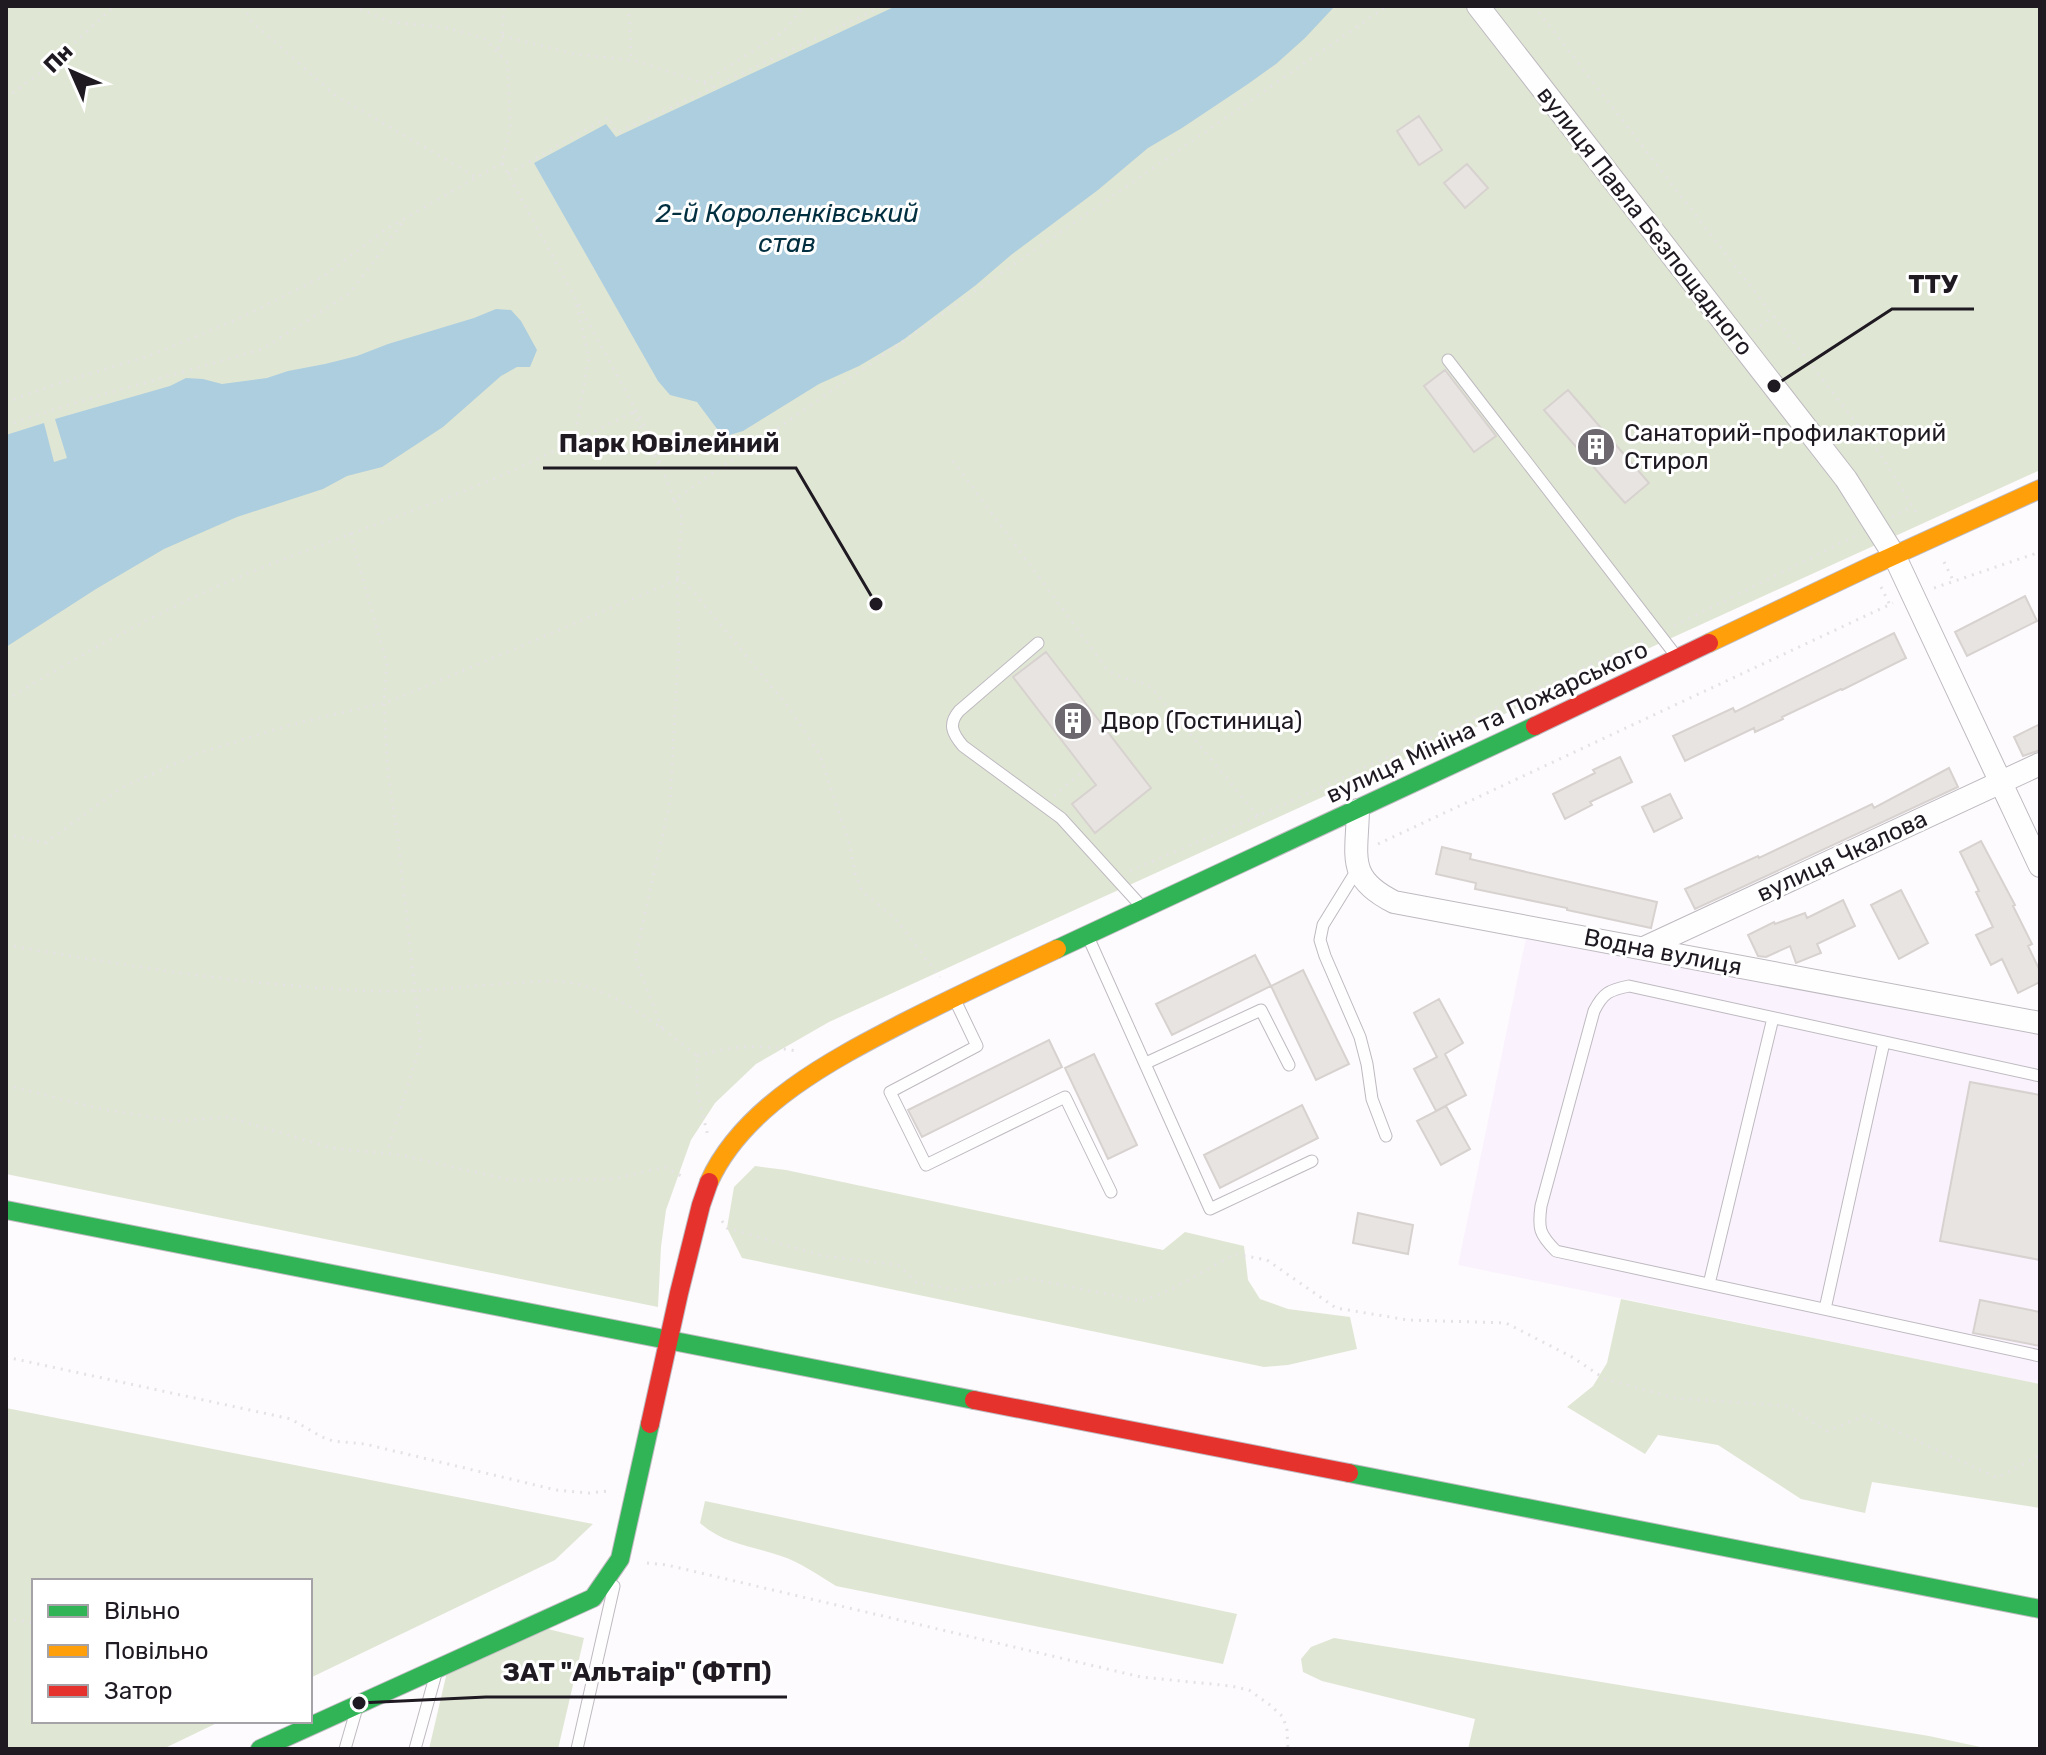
<svg xmlns="http://www.w3.org/2000/svg" width="2046" height="1755" font-family="Rubik,sans-serif">
	<style>
		.built { fill: #faf2fd }
		.green { fill: #e0e6d4 }
		.water { fill: #accedf }
		.building { fill: #e8e4e1; stroke: #d7d2cf; stroke-width: 2 }
		.lines { fill: none; stroke-linecap: round; stroke-linejoin: round }
		.lane-casing { stroke: #bebac0; stroke-width: 13 }
		.street-casing { stroke: #bebac0; stroke-width: 24 }
		.fast-casing { stroke: #bebac0; stroke-width: 20 }
		.slow-casing { stroke: #bebac0; stroke-width: 20 }
		.jam-casing { stroke: #bebac0; stroke-width: 20 }
		.path { stroke: #e4e2e4; stroke-width: 3; stroke-dasharray: 2 6; stroke-linecap: butt }
		.lane { stroke: #fffeff; stroke-width: 11 }
		.street { stroke: #fffeff; stroke-width: 22 }
		.fast { stroke: #30b455; stroke-width: 18 }
		.slow { stroke: #ff9f0a; stroke-width: 18 }
		.jam { stroke: #e5322d; stroke-width: 18 }
		.labels { text-anchor: middle; stroke-width: 6; stroke-linejoin: round; paint-order: stroke }
		.street-label { font-size: 24px; fill: #1f1922; stroke: #fff }
		.poi-label { font-size: 24px; fill: #1f1922; stroke: #fff; text-anchor: start }
		.water-label { font-size: 26px; font-style: italic; fill: #012f40; stroke: #fff }
		.leader { fill: none; stroke: #1f1922; stroke-width: 3 }
		.callout-dot { fill: #1f1922; stroke: #fff; stroke-width: 3 }
		.callout-label { font-size: 26px; text-anchor: middle; font-weight: bold; fill: #1f1922; stroke: #fff; stroke-width: 6; stroke-linejoin: round; paint-order: stroke }
	</style>
	<rect width="100%" height="100%" fill="#fdfbfe"/>
	<!-- built -->
	<path class="built" d="M1528 928 2040 1032V1384L1458 1265Z"/>
	<!-- green -->
	<path class="green" d="M6 6H2040V470L829 1022 756 1064 715 1103 691 1140 666 1210 661 1247 658 1307 6 1174Z
		M755 1166 786 1170 1163 1250 1185 1232 1244 1246 1248 1280 1260 1299 1288 1309 1350 1317 1357 1349 1288 1365 1264 1367 742 1258 727 1228 734 1187Z
		M1621 1299 2040 1384V1508L1872 1482 1865 1513 1801 1499 1718 1445 1658 1435 1645 1454 1567 1407 1593 1386 1607 1363Z
		M6 1408 593 1524 555 1560 310 1678V1581H34V1721H221L163 1749H6Z
		M705 1501 1237 1614 1223 1664 836 1586C818 1575 800 1562 781 1556 752 1546 723 1544 700 1523Z
		M540 1627 584 1638 558 1749H429L447 1672Z
		M1334 1638 1929 1736 1990 1749H1468L1475 1719 1322 1681 1303 1672 1301 1659 1311 1647Z"/>
	<!-- water -->
	<path class="water" d="M896 6H1335L1305 38 1276 64 1248 84 1182 128 1148 148 1098 190 1011 255 976 285 903 340 859 366 819 384 743 431 723 437 697 402 670 395 658 381 534 163 606 124 616 137Z
		M496 309 511 310 521 321 537 350 530 367H517L501 376 443 427 382 467 347 476 323 489 237 517 164 549 96 589 6 647V435L44 423 54 462 67 458 55 419 170 386 186 378 203 379 222 384 267 378 288 371 325 364 357 356 388 344 474 318Z"/>
	<!-- building -->
	<path class="building" d="M1419 116 1442 150 1419 165 1397 131Z
		M1467 164 1488 188 1465 208 1444 183Z
		M1445 370 1496 436 1474 452 1424 386Z
		M1568 390 1649 483 1625 503 1544 410Z
		M2025 596 2037 621 1967 656 1955 632Z
		M1894 633 1906 658 1842 690 1841 689 1782 717 1783 719 1755 732 1754 728 1685 761 1673 736 1733 708 1735 712Z
		M1046 652 1151 788 1095 833 1072 804 1096 785 1013 677Z
		M2040 724V750L2023 756 2014 737Z
		M1620 757 1632 782 1590 802 1592 805 1565 819 1553 794 1595 773 1593 770Z
		M1949 768 1958 787 1695 909 1685 889 1758 856 1759 858 1872 804 1874 808Z
		M1670 794 1682 818 1654 832 1642 807Z
		M1981 841 2015 905 2013 906 2032 944 2028 946 2040 971V982L2018 993 2002 959 1991 965 1976 935 1993 927 1976 892 1979 891 1960 852Z
		M1442 847 1471 854 1470 859 1657 902 1651 928 1567 910V908L1475 889 1476 883 1436 874Z
		M1901 890 1928 943 1899 959 1871 905Z
		M1843 900 1855 926 1817 944 1821 953 1796 963 1790 946 1766 957 1758 956 1748 935 1774 922 1775 924 1805 913 1807 918Z
		M1255 955 1271 986 1172 1035 1156 1004Z
		M1303 970 1349 1064 1316 1080 1271 986Z
		M1439 999 1463 1043 1445 1054 1466 1095 1436 1111 1414 1069 1437 1057 1414 1013Z
		M1049 1040 1062 1067 922 1137 908 1110Z
		M1094 1054 1137 1145 1108 1159 1065 1068Z
		M1970 1082 2040 1095V1260L1940 1241Z
		M1302 1105 1318 1138 1220 1188 1204 1155Z
		M1446 1106 1470 1149 1441 1165 1417 1121Z
		M1358 1213 1413 1225 1408 1254 1353 1243Z
		M1980 1300 2040 1312V1346L1973 1333Z"/>
	<g class="lines">
		<defs>
			<path id="lane" d="M1448 360 1677 657
				M1038 643 959 711C948 724 952 733 963 746L1061 818 1142 907
				M1357 870 1323 925 1320 940 1325 956 1360 1037 1367 1064 1372 1099 1386 1136
				M1089 939 1210 1209 1312 1161
				M954 998 977 1046 890 1092 926 1165 1065 1097 1111 1192
				M1146 1063 1261 1010 1289 1065
				M2040 1076 1629 986C1609 990 1603 993 1594 1011L1541 1206C1538 1228 1539 1234 1556 1251L2040 1356
				M1709 1284 1773 1018
				M1825 1309 1884 1042
				M345 1749 356 1711
				M415 1749 435 1677
				M577 1749 614 1586"/>
			<path id="street" d="M1478 6 1846 479 1894 555 2040 866
				M1358 810C1357 857 1346 878 1394 902L2040 1023
				M1644 948 2040 764"/>
			<path id="fast" d="M1057 949 1535 726
				M6 1210 974 1400
				M1349 1473 2040 1609
				M260 1749 593 1598 620 1559 650 1424"/>
			<path id="slow" d="M1709 643 1871 566 2040 489
				M709 1182C743 1106 833 1059 903 1023 954 997 1006 973 1057 949"/>
			<path id="jam" d="M1535 726 1709 643
				M974 1400 1349 1473
				M650 1424 679 1293 701 1205 709 1182"/>
		</defs>
		<!-- lane casing -->
		<use href="#lane" class="lane-casing"/>
		<!-- street casing -->
		<use href="#street" class="street-casing"/>
		<!-- fast casing -->
		<use href="#fast" class="fast-casing"/>
		<!-- slow casing -->
		<use href="#slow" class="slow-casing"/>
		<!-- jam casing -->
		<use href="#jam" class="jam-casing"/>
		<!-- path -->
		<path class="path" d="M243 6 252 22 336 96 476 177
			M353 6 391 22 448 28 485 39 508 63 510 129 502 163 652 440 674 500 1387 6
			M629 6 631 61
			M1534 6 1881 455 1919 517
			M502 36 575 54 636 61 712 86
			M498 49 502 36 504 6
			M704 82 783 32 804 6
			M6 98 52 64 114 6
			M508 174 608 117 617 133 883 6
			M1754 331 1773 316
			M6 402 60 383 151 355 236 320 324 276 386 229 502 163
			M633 412 661 470
			M6 425 88 399 263 349 350 293 403 222
			M574 440 589 357 576 303
			M953 461 1107 669C1119 680 1137 679 1151 687L1258 816
			M1892 517 1912 506
			M350 533 387 664 384 702 388 774 397 831 421 1044 387 1152
			M1944 562 1953 580
			M677 577 693 591 789 708 820 755 850 846 855 873 862 891 895 918 940 977
			M1881 587 1890 605
			M1934 588 2040 552
			M1674 626 1857 535
			M6 700C80 655 157 612 237 578 321 543 407 515 491 480 540 459 587 434 634 412
			M1054 796 1084 770
			M6 834 45 843 121 788 199 753 290 725 391 701 677 580 682 518 674 499
			M1378 844 1893 603
			M1130 871 1258 816 1645 640
			M6 945C129 966 254 987 379 991 422 992 469 986 512 983 531 982 553 979 573 983 618 992 662 1028 697 1056V1091L708 1136
			M662 1028 635 958 670 802 679 642 677 581
			M697 1056C738 1045 755 1044 797 1051
			M6 1085 96 1108 174 1121 228 1117 331 1148 400 1155 510 1180 613 1179 665 1167 683 1177
			M722 1221 727 1228 823 1256 898 1265 916 1282 956 1290 1026 1278 1142 1301 1174 1288 1235 1254 1267 1260 1336 1308 1408 1320 1506 1323 1572 1357 1605 1379 1674 1398 1787 1406 1827 1431 1864 1416 1997 1478 2040 1455
			M6 1357 291 1419 322 1437 333 1441 365 1444 556 1490 589 1493 608 1491
			M647 1563 667 1565 1141 1677 1231 1686 1249 1690 1270 1705 1283 1717 1287 1730 1288 1749
			M6 1618 34 1623"/>
		<!-- lane -->
		<use href="#lane" class="lane"/>
		<!-- street -->
		<use href="#street" class="street"/>
		<!-- fast -->
		<use href="#fast" class="fast"/>
		<!-- slow -->
		<use href="#slow" class="slow"/>
		<!-- jam -->
		<use href="#jam" class="jam"/>
	</g>
	<!-- icons -->
	<defs>
		<symbol id="building-disc" viewBox="-11 -11 22 22"><circle r="9.5" fill="#6d686f" stroke="#fff"/><path d="M-4-6H4V6H1V3H-1V6H-4ZM-2.5-4.3h1.7v1.8h-1.7ZM.8-4.3h1.7v1.8H.8ZM-2.5-1h1.7V.8h-1.7ZM.8-1h1.7V.8H.8Z" fill="#fff"/></symbol>
	</defs>
	<g fill-rule="evenodd">
		<use href="#building-disc" x="1574" y="425" width="44" height="44"/>
		<use href="#building-disc" x="1051" y="699" width="44" height="44"/>
	</g>
	<g class="labels">
		<!-- street labels -->
		<g class="street-label">
			<text transform="translate(1645 221) rotate(52)" y="8">вулиця Павла Безпощадного</text>
			<text transform="translate(1487 722) rotate(-25)" y="8">вулиця Мініна та Пожарського</text>
			<text transform="translate(1842 856) rotate(-25)" y="8">вулиця Чкалова</text>
			<text transform="translate(1663 952) rotate(11)" y="8">Водна вулиця</text>
		</g>
		<!-- poi labels -->
		<g class="poi-label">
			<text x="1624" y="441">Санаторий-профилакторий<tspan x="1624" dy="28">Стирол</tspan></text>
			<text x="1101" y="729">Двор (Гостиница)</text>
		</g>
		<!-- water labels -->
		<g class="water-label">
			<text x="787" y="222">2-й Короленківський<tspan x="787" dy="30">став</tspan></text>
		</g>
	</g>
	<!-- callouts -->
	<path class="leader" d="M1774 386L1892 309H1974M876 604L796 468H543M359 1703L486 1697H787"/>
	<g class="callout-dot">
		<circle cx="1774" cy="386" r="8"/>
		<circle cx="876" cy="604" r="8"/>
		<circle cx="359" cy="1703" r="8"/>
	</g>
	<g class="callout-label">
		<text x="1933" y="293">ТТУ</text>
		<text x="669" y="452">Парк Ювілейний</text>
		<text x="637" y="1681">ЗАТ "Альтаір" (ФТП)</text>
	</g>
	<!-- border -->
	<rect width="2046" height="1755" fill="none" stroke="#1f1922" stroke-width="16"/>
	<!-- legend -->
	<rect x="32" y="1579" width="280" height="144" fill="#ffffff" stroke="#a5a3a7" stroke-width="2"/>
	<rect x="48" y="1605" width="40" height="12" fill="#30b455" stroke="#a5a3a7" stroke-width="2"/>
	<text x="104" y="1619" font-size="24" fill="#1f1922">Вільно</text>
	<rect x="48" y="1645" width="40" height="12" fill="#ff9f0a" stroke="#a5a3a7" stroke-width="2"/>
	<text x="104" y="1659" font-size="24" fill="#1f1922">Повільно</text>
	<rect x="48" y="1685" width="40" height="12" fill="#e5322d" stroke="#a5a3a7" stroke-width="2"/>
	<text x="104" y="1699" font-size="24" fill="#1f1922">Затор</text>
	<!-- north arrow -->
	<g transform="translate(72 72) rotate(315)" stroke="#ffffff" stroke-width="6" paint-order="stroke">
	<path d="M0-6L14 30L0 20L-14 30Z" fill="#1f1922"/>
	<text y="-12" font-size="22" font-weight="bold" text-anchor="middle" fill="#1f1922">Пн</text>
	</g>
</svg>
